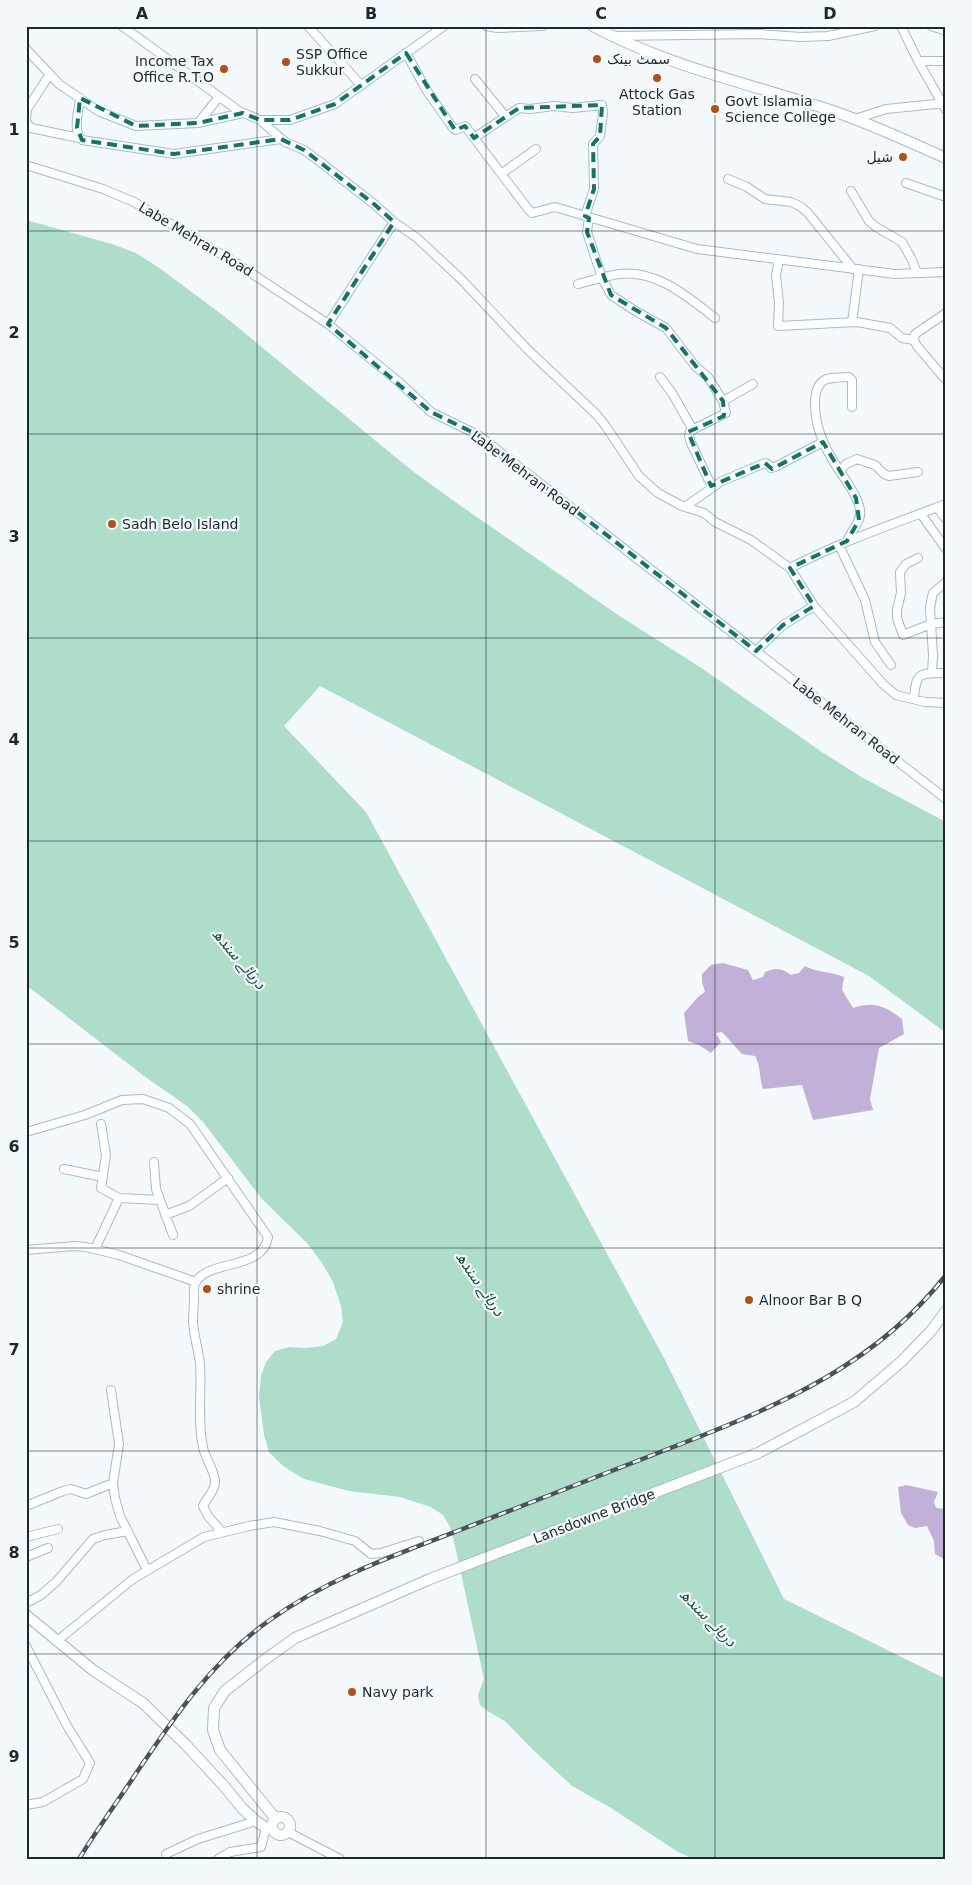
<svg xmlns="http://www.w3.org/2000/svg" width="972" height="1885" font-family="'DejaVu Sans','Noto Sans Arabic',sans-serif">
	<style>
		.forest { fill: #c1b0d7 }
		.water { fill: #aedeca }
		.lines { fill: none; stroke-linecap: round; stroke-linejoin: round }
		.minor-casing { stroke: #a1bdce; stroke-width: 10 }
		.major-casing { stroke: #a1bdce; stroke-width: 12 }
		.minor { stroke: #fff; stroke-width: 8 }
		.major { stroke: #fff; stroke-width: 10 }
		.rail-casing { stroke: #4a5359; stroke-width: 4.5 }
		.rail { stroke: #f4f9fd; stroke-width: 2.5; stroke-dasharray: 8; stroke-linecap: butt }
		.marked { fill: none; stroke: #0f766e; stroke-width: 4; stroke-dasharray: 10 6; stroke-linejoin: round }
		.grid { fill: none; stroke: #1d272e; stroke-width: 1; stroke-opacity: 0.55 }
		.poi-dot { fill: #b2510d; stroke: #f4f9fd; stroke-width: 2 }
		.labels { text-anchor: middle; stroke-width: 4.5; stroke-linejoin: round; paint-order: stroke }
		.poi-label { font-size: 14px; fill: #1d272e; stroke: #f4f9fd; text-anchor: start }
		.street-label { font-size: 14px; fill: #1d272e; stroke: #f4f9fd }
		.water-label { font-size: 15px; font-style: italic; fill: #0c4b38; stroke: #f4f9fd }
		.neatline { fill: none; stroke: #1d272e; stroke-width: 2 }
		.grid-label { font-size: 16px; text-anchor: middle; font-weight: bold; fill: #1d272e }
	</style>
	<rect width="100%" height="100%" fill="#f4f9fd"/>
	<!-- forest -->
	<path class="forest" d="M722 963 748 970 753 980 763 977 765 972C776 967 782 968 791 975L799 973 805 966C817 973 830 971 844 977L842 990 853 1008C875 1001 884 1006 902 1019L904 1034 879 1048 870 1099 873 1110 813 1120 802 1085 763 1089C759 1077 761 1066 755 1056L742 1054 722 1032 716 1033 721 1042 711 1053 699 1045 688 1041 684 1013 698 997 705 992 702 982V974L711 965Z
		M906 1485 938 1492 934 1502 936 1508 946 1509V1560L935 1554 934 1541 927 1526 915 1528 908 1525 901 1513 898 1487Z"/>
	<!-- water -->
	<path class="water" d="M26 220 112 244 136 253 158 267 224 316 410 469 451 499 618 615 700 667 822 752 863 778 946 822V1033L869 976 320 686 284 726 366 812 664 1358 784 1599 946 1679V1859H694L678 1852 611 1808 572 1786 532 1749 505 1721 489 1712 480 1705 478 1695 484 1679 455 1546 450 1527 443 1515 431 1507 400 1497 349 1491 304 1479 283 1466 269 1452 264 1435 259 1396 261 1376 266 1362 275 1351 289 1347 306 1348 323 1346 336 1339 343 1322 341 1306 333 1282 322 1263 307 1243 262 1199 203 1122 187 1106 144 1076 26 985Z"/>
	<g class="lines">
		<defs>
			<path id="minor" d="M122 26 239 111 260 120 285 142 304 150 319 161 374 204 394 222 417 238 461 279 528 350 596 414 605 425 639 476 658 493 682 506 704 513 715 522 751 540 790 568 814 606 883 684 896 695 925 702 946 703
				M308 26 360 84
				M486 26 498 28 543 26
				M901 26 918 61 946 110
				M931 26 946 31
				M613 36 760 34 801 37 828 36 875 26
				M26 49 59 84 75 95 98 111 136 126 198 123 243 113
				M406 53 427 91 453 128 456 130 465 126 528 209 532 213 555 207 697 249 895 274 946 272
				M918 61H946
				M475 79 505 116
				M80 98C79 110 72 131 82 140L174 154 281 139
				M26 119 27 109 50 74
				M855 119 886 109 946 103
				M260 120H290L335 104 444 26
				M26 122 31 128 79 138
				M198 123 219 97
				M474 138 519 108 530 109 554 106 573 108 602 105 603 113 600 136 593 144 594 189 585 216
				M26 165 103 189 134 202 236 263 328 324 399 382 431 412 478 435 946 799
				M501 174 536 149
				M728 179 747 187 765 199 791 202 800 206 808 213 853 269
				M906 183 946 197
				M851 191 869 221 876 227 902 242 912 260 917 273
				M589 218 587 232 602 278 611 295 637 312 666 328 695 366 708 377 723 401 753 384
				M779 260 776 275 779 302 778 326 857 322 890 328 902 338 914 340
				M578 284C591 281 605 276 619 274 656 269 688 297 715 318
				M946 313 915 334 914 340 917 346 946 380
				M852 322 859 269
				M328 324 394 222
				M660 377 672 393 693 430
				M840 471 846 464 857 459 875 465 884 474 889 476 918 472
				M712 487 691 443 689 436 690 431 726 413 723 401
				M686 506 722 481 765 463 768 464 771 468 775 467 823 442
				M937 507 946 519
				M921 514 946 549
				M847 541C851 531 862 521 860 510 859 500 852 490 847 482 830 458 814 432 815 401 817 376 827 378 849 377L852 380V407
				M839 545 865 600 875 642 891 665
				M918 558 906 564 900 572 901 593 897 610V618L903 635 931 624 946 622
				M790 568C840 542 893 524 946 504
				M756 651 783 625 814 606
				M932 673 933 655 930 608 932 597 933 593 946 582
				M914 699C916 672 919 673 946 673
				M101 1124 106 1155 101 1188 119 1198 159 1200
				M26 1132 85 1115 122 1100 143 1099 169 1108 190 1124 268 1237C263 1272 206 1258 195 1284 193 1288 194 1294 194 1299 194 1306 193 1314 193 1322 194 1336 198 1349 200 1363 202 1391 197 1420 203 1447 205 1459 216 1472 215 1483 214 1493 206 1498 203 1506L208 1516 222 1532
				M154 1162 156 1189 173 1235
				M64 1169 103 1177
				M165 1215 189 1206 228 1178
				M95 1249 119 1198
				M26 1250 74 1246 86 1247 119 1255 196 1282
				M111 1390 119 1444 113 1483 115 1498 120 1516 147 1570
				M26 1506 63 1491 71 1489 86 1494 113 1483
				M26 1537 58 1529
				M26 1557 48 1548
				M26 1603 41 1595 56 1582 93 1539 105 1535 128 1531
				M57 1641 133 1579 204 1537 249 1526 274 1522 320 1531 355 1541 371 1554 381 1553 419 1541
				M26 1646 66 1724 90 1763 83 1779 43 1802 26 1805
				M288 1832 340 1859
				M166 1854 198 1839 256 1821
				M218 1859 230 1852 261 1847 266 1828"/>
			<path id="major" d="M593 26C667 66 750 84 830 110 869 123 907 141 946 158
				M26 1615 94 1671 143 1703 186 1745 224 1786 242 1808 256 1821 266 1828H271
				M272 1826a9 9 0 1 1 18 0a9 9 0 1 1-18 0Z
				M275 1818 220 1750 213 1730 214 1708 225 1691 263 1661 295 1638 430 1579 758 1453 854 1402 902 1361 931 1331 946 1311"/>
		</defs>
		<!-- minor casing -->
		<use href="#minor" class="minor-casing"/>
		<!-- major casing -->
		<use href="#major" class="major-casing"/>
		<!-- minor -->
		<use href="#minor" class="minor"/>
		<!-- major -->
		<use href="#major" class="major"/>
		<defs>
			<path id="rail" d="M79 1859C96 1831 115 1805 133 1778 172 1720 212 1660 270 1620 327 1579 395 1555 460 1530 535 1501 611 1471 686 1442 785 1403 878 1362 946 1275"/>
		</defs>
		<!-- rail casing -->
		<use href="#rail" class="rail-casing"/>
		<!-- rail -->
		<use href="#rail" class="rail"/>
	</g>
	<!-- marked area -->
	<path class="marked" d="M406 53 455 130 465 126 474 138 519 108 602 105 600 136 593 144 594 189 585 216 589 218 587 232 611 295 666 328 723 401 724 416 688 432 711 486 765 463 772 469 823 442 856 498 859 520 847 541 790 568 814 606 783 625 756 651 478 435 431 412 328 324 394 222 374 204 304 150 281 139 174 154 82 140 77 128 80 98 136 126 198 123 243 113 260 120H290L335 104Z"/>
	<!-- grid -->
	<path class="grid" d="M257 26V1859M486 26V1859M715 26V1859M26 231H946M26 434H946M26 638H946M26 841H946M26 1044H946M26 1248H946M26 1451H946M26 1654H946"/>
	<!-- markers -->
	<g class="poi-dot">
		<circle cx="597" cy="59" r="5"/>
		<circle cx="286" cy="62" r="5"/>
		<circle cx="224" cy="69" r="5"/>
		<circle cx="657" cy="78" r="5"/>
		<circle cx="715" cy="109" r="5"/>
		<circle cx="903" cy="157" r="5"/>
		<circle cx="112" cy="524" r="5"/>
		<circle cx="207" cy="1289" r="5"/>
		<circle cx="749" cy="1300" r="5"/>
		<circle cx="352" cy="1692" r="5"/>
	</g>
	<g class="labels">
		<!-- poi labels -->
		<g class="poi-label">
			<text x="296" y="59">SSP Office<tspan x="296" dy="16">Sukkur</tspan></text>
			<text x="607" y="64">سمٹ بینک</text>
			<text x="214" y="66" text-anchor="end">Income Tax<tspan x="214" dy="16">Office R.T.O</tspan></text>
			<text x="657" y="99" text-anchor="middle">Attock Gas<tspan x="657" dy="16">Station</tspan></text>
			<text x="725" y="106">Govt Islamia<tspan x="725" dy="16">Science College</tspan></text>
			<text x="893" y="162" text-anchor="end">شیل</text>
			<text x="122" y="529">Sadh Belo Island</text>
			<text x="217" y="1294">shrine</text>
			<text x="759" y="1305">Alnoor Bar B Q</text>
			<text x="362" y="1697">Navy park</text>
		</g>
		<!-- street labels -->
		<g class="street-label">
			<text transform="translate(196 239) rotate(31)" y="5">Labe Mehran Road</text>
			<text transform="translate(525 473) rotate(37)" y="5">Labe Mehran Road</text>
			<text transform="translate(846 721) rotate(38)" y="5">Labe Mehran Road</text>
			<text transform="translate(594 1516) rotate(-21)" y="5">Lansdowne Bridge</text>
		</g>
		<!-- water labels -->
		<g class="water-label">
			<text transform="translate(239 959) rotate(50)" y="5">دریائے سندھ</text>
			<text transform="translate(480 1284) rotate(56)" y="5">دریائے سندھ</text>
			<text transform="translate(708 1618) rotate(46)" y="5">دریائے سندھ</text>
		</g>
	</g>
	<!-- border -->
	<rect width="972" height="1885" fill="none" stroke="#f4f9fd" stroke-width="55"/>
	<rect x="28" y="28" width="916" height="1830" class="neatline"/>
	<g class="grid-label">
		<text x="142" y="19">A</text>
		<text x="371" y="19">B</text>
		<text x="601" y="19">C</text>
		<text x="830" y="19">D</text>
		<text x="14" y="135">1</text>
		<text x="14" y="338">2</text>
		<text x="14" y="542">3</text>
		<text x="14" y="745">4</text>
		<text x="14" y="948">5</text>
		<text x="14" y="1152">6</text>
		<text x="14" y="1355">7</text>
		<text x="14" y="1558">8</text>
		<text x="14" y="1762">9</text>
	</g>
</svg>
